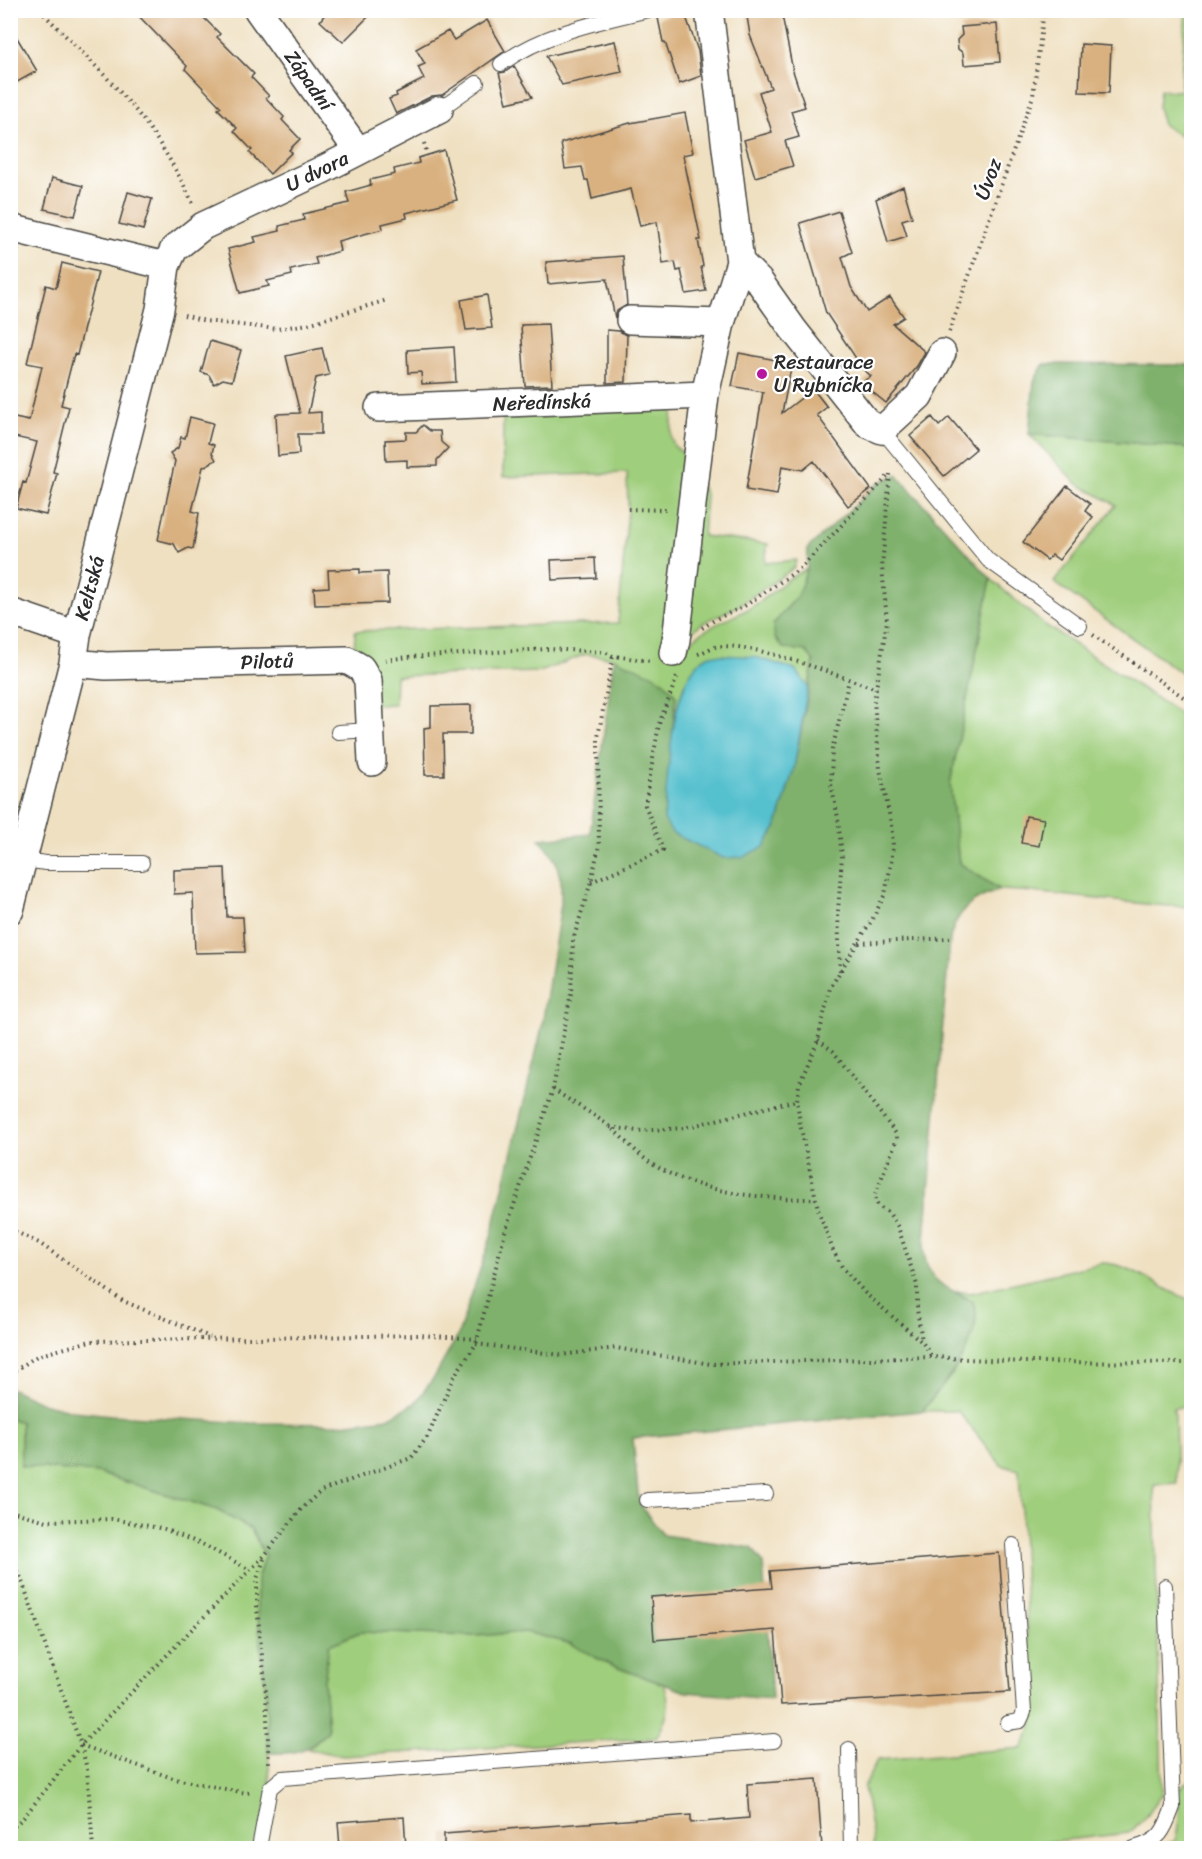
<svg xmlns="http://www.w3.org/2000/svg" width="1202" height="1859" font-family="Sriracha,sans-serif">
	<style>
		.green { fill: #9fce7c; stroke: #657c54; stroke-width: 1.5 }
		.forest { fill: #7fb16c; stroke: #556e4c; stroke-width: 1.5 }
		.water { fill: #54c0ce; stroke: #40767c; stroke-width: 1.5 }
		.building { fill: #d9b180 }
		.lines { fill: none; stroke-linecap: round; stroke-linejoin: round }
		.lane-casing { stroke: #484642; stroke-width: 16 }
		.street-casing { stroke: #484642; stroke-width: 30 }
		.path { stroke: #484642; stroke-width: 4; stroke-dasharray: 1.5 4.5; stroke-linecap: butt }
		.lane { stroke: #fff; stroke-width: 14 }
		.street { stroke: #fff; stroke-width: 27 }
		.poi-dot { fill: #b5179e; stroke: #fff; stroke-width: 2 }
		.labels { text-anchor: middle; stroke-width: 4.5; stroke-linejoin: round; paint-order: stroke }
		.street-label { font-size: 20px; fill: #2b2b2b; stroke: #fff }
		.poi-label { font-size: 20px; fill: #2b2b2b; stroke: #fff; text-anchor: start }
	</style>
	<rect width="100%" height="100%" fill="#fff"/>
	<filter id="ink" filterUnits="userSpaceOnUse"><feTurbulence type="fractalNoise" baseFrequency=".0167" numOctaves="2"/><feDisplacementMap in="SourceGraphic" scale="12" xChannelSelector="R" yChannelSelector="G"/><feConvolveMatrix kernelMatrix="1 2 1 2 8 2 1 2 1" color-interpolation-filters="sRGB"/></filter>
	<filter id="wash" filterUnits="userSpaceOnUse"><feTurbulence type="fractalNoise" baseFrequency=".008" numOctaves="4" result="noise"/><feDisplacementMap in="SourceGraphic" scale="24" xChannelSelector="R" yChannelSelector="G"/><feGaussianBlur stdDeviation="1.35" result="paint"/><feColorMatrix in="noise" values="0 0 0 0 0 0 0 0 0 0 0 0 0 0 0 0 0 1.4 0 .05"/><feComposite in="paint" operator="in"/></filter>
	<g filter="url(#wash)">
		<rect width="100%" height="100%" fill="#efe0c1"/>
		<!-- green -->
		<path class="green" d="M1186 11H1192L1191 143 1163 125 1158 107 1160 90 1180 91Z
			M673 408 671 437 674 446 687 456 706 496 703 536 768 544 765 560 766 563 796 560 794 568 738 606 701 624 670 651 678 655C700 627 718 625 748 609 769 598 784 578 807 569L798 595 773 625 806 651 814 661 808 687 796 670 684 685 673 720 676 696 630 667 614 658 586 654 540 672 396 676 395 704 377 705 354 655 355 631 618 623 628 509 627 473 503 477V409Z
			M1029 434 1191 448V680L1054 582 1116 505 1076 483Z
			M991 579 1042 623 1191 721V907L1155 905 1022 891 1000 890 959 863 950 784Z
			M1102 1263C1136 1264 1160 1291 1191 1300V1406L1173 1408 1175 1415 1177 1483 1154 1485 1162 1793 1145 1818 1129 1833 992 1848H873V1839L864 1787 877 1760 1022 1748 1032 1726 1019 1470 1001 1465 958 1411H922L953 1373 970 1341 973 1302 956 1291 971 1293Z
			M10 1419 21 1421V1466L98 1473 217 1510 251 1529 265 1555 257 1579V1608L266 1693 270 1788 259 1848H11Z
			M360 1632 475 1636 526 1632 569 1643 610 1665 663 1684C673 1702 667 1721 656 1738L343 1756 308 1749 328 1731 324 1681 329 1645Z
			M1191 1778V1848H1165L1169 1843 1175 1841C1180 1823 1179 1808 1179 1789Z"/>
		<!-- forest -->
		<path class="forest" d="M1044 364 1191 365V448L1029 434 1034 381Z
			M897 475 991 579 950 784 959 863 1000 890C972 899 958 909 950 938L924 1252C929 1286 947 1286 973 1302 975 1307 977 1314 976 1320 971 1355 944 1384 922 1411L633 1438 639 1503 663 1535 752 1548 763 1563 772 1699 686 1692 610 1665 569 1643 526 1632 475 1636 360 1632 329 1645 324 1681 328 1731C304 1752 300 1754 268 1753L266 1693 257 1608V1579L265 1555 251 1529 217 1510 98 1473 21 1466V1422L11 1419 10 1388 42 1403 73 1411 111 1415 251 1423 342 1424 388 1418 415 1403 435 1376 458 1335 491 1237 541 1032 561 904V881L556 862 548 849 539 839 590 834 614 658C636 669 663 673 676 696L664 819 776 828 794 768 814 661 806 651 783 648 775 638 773 625 798 595 807 569 808 548 880 482Z"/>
		<!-- water -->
		<path class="water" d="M722 655 755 657 796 670 808 687 794 768 776 828 764 847 743 857 723 858 672 833 664 819C668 781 669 674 708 656 711 654 718 655 722 655Z"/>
		<g id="blocks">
			<!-- building -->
			<path class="building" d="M133 10H196L220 34 217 37 254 74 251 77 269 96 266 98 284 117 282 120 300 139 289 150 292 152 270 174 249 152 252 150 234 131 237 128 218 109 221 107 185 69 187 66Z
				M328 10H375L343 42 320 21Z
				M746 10H781L793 71 805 107 791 111 799 137 785 141 793 166 755 177 744 140 772 132 759 92 771 88 750 35Z
				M684 11 698 51 701 76 679 84 665 42H663L658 18Z
				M487 20 505 51 442 95 432 96 396 114 389 99 397 96 396 93 424 79 418 67 425 64 416 49 448 31 454 40Z
				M997 24 1000 62 964 65 963 53 958 49 957 40 962 35 961 27Z
				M10 26 37 71 10 86Z
				M615 41 622 72 562 85 546 56Z
				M1081 44 1111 46 1109 93 1079 92Z
				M514 66 532 97 507 103 499 73 505 72Z
				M685 113 693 153 683 155 701 240H698L703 266 701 267 706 291 686 294 681 270 677 271 675 262 663 264 657 222 640 226 631 189 592 199 588 180H585L582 167 565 169 561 143 630 123Z
				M444 150 457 200 406 213 407 218 382 224 383 229 338 241 340 251 315 258 317 264 291 270 292 275 267 281 269 286 240 293 228 249 256 242 254 237 280 231 279 226 304 220 303 214 349 203 346 192 371 185 370 180 395 174 394 169 419 163 418 158Z
				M52 178 83 186 75 216 44 209Z
				M903 186 912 217 902 220 907 236 888 242 876 199Z
				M128 192 152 199 143 230 119 224Z
				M839 211 852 252 842 257 851 287 867 312 890 297 904 317 893 324 925 352 917 366 886 403 870 390 864 381 871 376 863 369 826 313 800 223Z
				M623 256 627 305 617 311 615 318 607 279 548 284 546 262Z
				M62 263 98 272 77 355 74 354 61 405 69 407 53 472 57 473 46 515 16 508 23 482 26 483 37 442 10 436V417L29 421 42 366 27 363 46 285 56 288Z
				M487 295 492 328 466 330 461 300Z
				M548 324 552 385 525 386 521 325Z
				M607 330 619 331 627 335 626 382 607 383Z
				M210 341 241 350 232 381 223 379 214 384 209 375 201 372Z
				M454 347 456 382 422 384 421 372 408 373 407 350Z
				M322 348 329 375 316 378 308 413 321 412V434H298L299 454 278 456 276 414 300 413 286 356Z
				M739 353 792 363 782 413 813 389 827 407 817 415 871 489 848 506 814 461 803 470 782 466 777 495 746 490 763 392 732 386Z
				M190 417 213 423 208 443 214 445 212 453 216 460 203 467 192 511 199 513 193 549 188 548 179 553 174 544 158 540 175 461 170 453 178 448 181 437 185 438Z
				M932 417 939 426 949 417 976 449 944 476 910 436Z
				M423 425 430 431H440L441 442 448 448 437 460V466L407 467V460L386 461 385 440 406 439V432H416Z
				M1067 486 1090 504 1085 511 1093 517 1059 560 1052 555 1047 560 1023 542Z
				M595 558 596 578 552 580 551 560Z
				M360 569V573L387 572 388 603 315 605 314 588 329 587 328 570Z
				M471 705V734H443L444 775H425L424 728 431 727V706Z
				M1026 816 1044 819 1039 846 1021 843Z
				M225 868 227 917H243L245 952 195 953 193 893 174 894V870Z
				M999 1553 1010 1692 781 1705 775 1630 654 1640 651 1597 772 1588 770 1571Z
				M817 1779 822 1848H444V1834L691 1815V1823L749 1818 747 1784Z
				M404 1817 406 1848H340L338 1822Z"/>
		</g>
	</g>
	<g filter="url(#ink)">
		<use href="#blocks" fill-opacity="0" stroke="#484642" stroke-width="1.5"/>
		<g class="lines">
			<defs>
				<path id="lane" d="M501 64C544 33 598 22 649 10
					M439 110 477 83
					M882 430 988 560 1080 626
					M338 732 371 730
					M23 860 46 863H142
					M647 1500 766 1494
					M1008 1723 1020 1721 1024 1712 1013 1545
					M849 1749 851 1848
					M259 1848 270 1788 282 1778 774 1741
					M1134 1848C1160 1841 1164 1832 1173 1807L1165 1586"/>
				<path id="street" d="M258 10 358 151
					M709 10 740 262 759 281 793 329 868 424 882 430 919 396 942 353
					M10 228 166 266
					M630 320 721 323
					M379 408 705 395
					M10 612 77 635
					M673 653 676 640 705 395 721 323 740 262
					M73 663 106 666 347 660 361 668 368 680 372 762
					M10 910 73 663 77 635 160 309 166 266 174 249 203 226 324 169 439 110"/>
			</defs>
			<!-- lane casing -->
			<use href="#lane" class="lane-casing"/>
			<!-- street casing -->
			<use href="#street" class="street-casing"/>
			<!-- path -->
			<path class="path" d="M40 10C74 45 111 79 141 117 161 143 179 174 193 204
				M424 143 427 154
				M184 315 205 321 277 329 308 324 387 300
				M949 332 1033 96 1044 10
				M890 474 882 567 887 621 874 701 880 769 891 823 893 845 891 864 885 894 873 918 830 988 818 1040 799 1085 797 1100 800 1124 818 1209 833 1250 842 1267 865 1293 922 1342 932 1357
				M628 509 667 510
				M702 628 716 619 743 607 801 568 889 475
				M1093 635 1192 703
				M698 654C704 652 710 648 715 647 750 640 840 677 877 689
				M385 660 408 657 548 649 604 652 613 656 651 661
				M591 882 663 850 645 805 659 724 677 677
				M859 943 950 938
				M840 971 838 911 842 857 838 818 831 784 832 750 849 680
				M818 1040 833 1051 897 1135V1139L874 1197 878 1206 889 1213 898 1227 917 1285V1309L922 1341
				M553 1089C571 1102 594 1114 610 1127 627 1141 640 1158 659 1168 706 1194 764 1199 816 1199
				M610 1127 637 1131 684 1128 797 1100
				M10 1229 39 1243 123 1301 210 1337
				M476 1344 561 1355 616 1348 710 1364 932 1357 1024 1362 1192 1363
				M10 1374 37 1356 90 1341 418 1335 477 1339
				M10 1511 47 1521 112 1519 164 1529 204 1545 250 1570
				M10 1548 81 1745 87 1769 93 1848
				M264 1559 257 1579V1608L266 1693 269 1766
				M81 1745 175 1779 246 1793 252 1792
				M10 1830 24 1817 81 1745 192 1629 265 1555 301 1509 321 1491 411 1458 428 1436 453 1378 476 1344 505 1232 553 1089 571 994 573 940 591 882 599 846 598 737 613 656"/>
			<!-- lane -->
			<use href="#lane" class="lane"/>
			<!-- street -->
			<use href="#street" class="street"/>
		</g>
	</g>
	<!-- markers -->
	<circle class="poi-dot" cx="762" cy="374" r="6"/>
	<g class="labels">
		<!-- street labels -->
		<g class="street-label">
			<text transform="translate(309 80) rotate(55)" y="7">Západní</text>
			<text transform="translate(317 171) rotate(-26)" y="7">U dvora</text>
			<text transform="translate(988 179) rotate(-70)" y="7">Úvoz</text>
			<text transform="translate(542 402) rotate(-2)" y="7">Neředínská</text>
			<text transform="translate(89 588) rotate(-75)" y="7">Keltská</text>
			<text transform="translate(267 661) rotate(-2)" y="7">Pilotů</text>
		</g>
		<!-- poi labels -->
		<g class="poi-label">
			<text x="774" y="369">Restaurace<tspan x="774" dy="23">U Rybníčka</tspan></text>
		</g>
	</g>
	<!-- margin -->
	<rect width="1202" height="1859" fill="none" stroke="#fff" stroke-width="36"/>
</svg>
